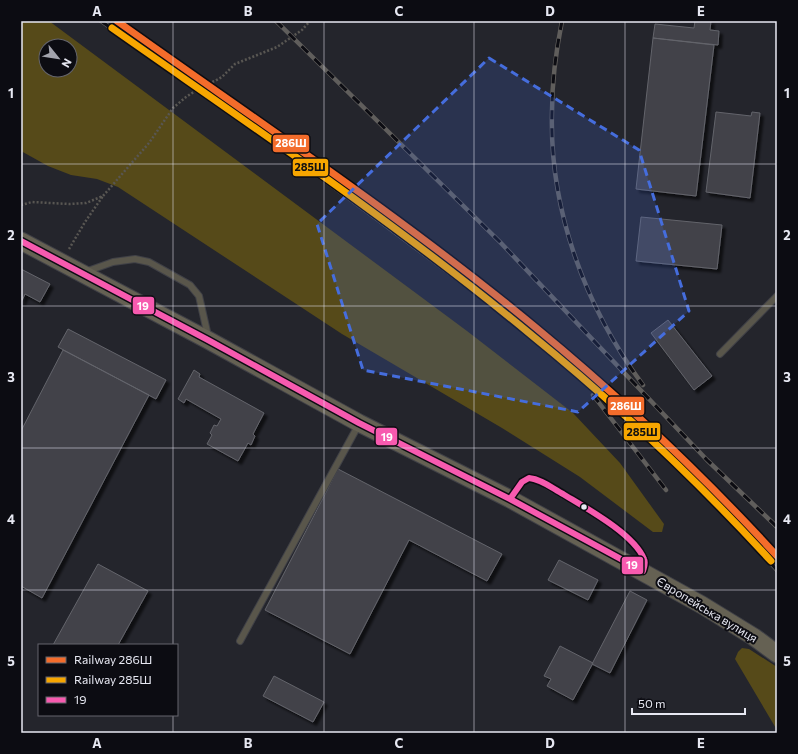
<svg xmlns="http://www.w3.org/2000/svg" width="798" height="754" font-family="Commissioner,sans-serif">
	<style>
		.forest { fill: #564a19; fill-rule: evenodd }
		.building { fill: #424249; stroke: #63646b; filter: url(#shadow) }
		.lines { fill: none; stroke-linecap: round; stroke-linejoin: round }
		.service-casing { stroke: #404147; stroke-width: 8 }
		.secondary-casing { stroke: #404147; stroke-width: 19 }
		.path { stroke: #595753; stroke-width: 2.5; stroke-dasharray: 2 2; stroke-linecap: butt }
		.service { stroke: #59564b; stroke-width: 6 }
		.secondary { stroke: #656153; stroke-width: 17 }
		.rail-casing { stroke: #605e5c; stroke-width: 4.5 }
		.rail { stroke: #0c0c12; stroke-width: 3; stroke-dasharray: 9; stroke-linecap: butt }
		.bus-1-casing { stroke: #0c0c12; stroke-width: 9 }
		.bus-1 { stroke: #f75aaf; stroke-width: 6 }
		.rail-1-casing { stroke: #0c0c12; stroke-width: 10 }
		.rail-2-casing { stroke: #0c0c12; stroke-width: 10 }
		.rail-1 { stroke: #f36c2b; stroke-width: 7 }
		.rail-2 { stroke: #f7a600; stroke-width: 7 }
		.marked { fill: #456ddd; fill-opacity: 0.2; stroke: #456ddd; stroke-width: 3; stroke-dasharray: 8 5; stroke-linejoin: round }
		.grid { fill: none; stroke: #e7e8f2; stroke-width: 1; stroke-opacity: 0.55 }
		.bus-dot { fill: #e7e8f2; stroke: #0c0c12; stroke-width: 1.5 }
		.labels { text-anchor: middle; stroke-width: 4; stroke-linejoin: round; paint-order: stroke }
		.street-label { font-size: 12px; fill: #e7e8f2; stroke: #0c0c12 }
		.line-badge { stroke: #0c0c12; stroke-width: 1.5 }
		.badge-label { font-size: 11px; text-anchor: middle; font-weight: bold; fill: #fff }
		.pale-badge-label { font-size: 11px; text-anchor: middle; font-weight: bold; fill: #111 }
		.neatline { fill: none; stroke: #e7e8f2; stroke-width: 1.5 }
		.grid-label { font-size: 13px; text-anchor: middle; font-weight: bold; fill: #e7e8f2 }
	</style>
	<defs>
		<filter id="shadow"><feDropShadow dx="3.5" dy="3.5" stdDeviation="1" flood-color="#0009"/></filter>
	</defs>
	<rect width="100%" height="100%" fill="#24252c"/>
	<!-- forest -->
	<path class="forest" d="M21 21H49L467 331 573 413 620 463 664 524 662 532H653L580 477 502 428 342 334 118 187 97 179 71 175 48 166 21 151ZM46 46H70V70H46Z
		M742 648 749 649 777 667V730L735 659 738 652Z"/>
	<!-- building -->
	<path class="building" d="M695 21H711L710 30 719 31 718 45 653 38 655 24 694 28Z
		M653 38 714 45 696 196 636 189Z
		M716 112 751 116 752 112 760 113 750 198 706 192Z
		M641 217 722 225 717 269 636 261Z
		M21 269 50 284 40 302 25 294 21 303Z
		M668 320 712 376 694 390 651 333Z
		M68 329 166 380 156 399 58 347Z
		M63 350 149 395 42 598 21 586V431Z
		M194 370 200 374 199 377 264 413 253 434 255 436 251 445 248 443 238 461 207 444 212 435 210 433 214 425 217 426 221 419 186 399 184 403 178 399Z
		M338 469 502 554 487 581 409 540 350 654 265 610Z
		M559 560 598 580 588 600 548 580Z
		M98 564 148 591 118 645H53Z
		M630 591 647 600 610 673 592 664Z
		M560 646 593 663 573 700 547 686 551 679 544 676Z
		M274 676 324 702 313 722 263 696Z"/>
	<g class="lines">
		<defs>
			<path id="service" d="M85 272 113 262 135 259 149 262 190 285 199 296 208 336
				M720 354 777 296
				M510 499C519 486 523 472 540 481 564 496 637 534 645 560 646 564 644 567 643 571
				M240 641 359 424"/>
			<path id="secondary" d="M21 241 208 340 359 423 510 499 702 605 754 637 777 654"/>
		</defs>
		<!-- service casing -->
		<use href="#service" class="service-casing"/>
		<!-- secondary casing -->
		<use href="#secondary" class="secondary-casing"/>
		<!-- path -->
		<path class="path" d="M21 205 32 202 69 204 86 203 103 196 149 143 173 108 186 97 206 84 215 81 222 77 235 64 277 47 302 30 310 21
			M69 249 85 222 103 196"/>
		<!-- service -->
		<use href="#service" class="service"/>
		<!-- secondary -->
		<use href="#secondary" class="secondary"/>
		<defs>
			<path id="rail" d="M101 21C199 90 297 159 393 231 440 266 487 300 532 338 619 410 701 487 777 570
				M276 21 500 242 707 460 777 527
				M562 21C556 51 552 81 552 111 549 209 585 307 643 385
				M593 395 666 490"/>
		</defs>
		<!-- rail casing -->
		<use href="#rail" class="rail-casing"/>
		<!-- rail -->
		<use href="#rail" class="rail"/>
		<defs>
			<path id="bus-1" d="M21 241 208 340 359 423 510 499
				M529 478C541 479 552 488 563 494 586 508 634 534 644 559 646 563 644 567 643 571L510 499 522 482Z"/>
		</defs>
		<!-- bus-1 casing -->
		<use href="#bus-1" class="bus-1-casing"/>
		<!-- bus-1 -->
		<use href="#bus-1" class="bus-1"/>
		<defs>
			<path id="rail-1" d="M117 21C257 121 402 217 535 327 621 398 702 474 777 556"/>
			<path id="rail-2" d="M112 28C253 127 396 223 529 333 615 403 696 479 771 561"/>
		</defs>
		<!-- rail-1 casing -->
		<use href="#rail-1" class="rail-1-casing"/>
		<!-- rail-2 casing -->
		<use href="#rail-2" class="rail-2-casing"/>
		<!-- rail-1 -->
		<use href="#rail-1" class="rail-1"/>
		<!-- rail-2 -->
		<use href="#rail-2" class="rail-2"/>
	</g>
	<!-- marked area -->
	<path class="marked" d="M489 58 639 150 689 311 578 412 363 370 317 224Z"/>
	<!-- grid -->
	<path class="grid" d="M173 21V645M324 21V733M474 21V733M625 21V733M21 164H777M21 306H777M21 448H777M21 590H777M173 715V733"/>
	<!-- markers -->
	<circle class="bus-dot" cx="584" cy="507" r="3.5"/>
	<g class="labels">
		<!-- street labels -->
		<g class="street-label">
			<text transform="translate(707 610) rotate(31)" y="4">Європейська вулиця</text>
		</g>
	</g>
	<g class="line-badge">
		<rect x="272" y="134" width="38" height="19" rx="4" fill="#f36c2b"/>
		<rect x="292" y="158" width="37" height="19" rx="4" fill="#f7a600"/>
		<rect x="132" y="296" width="23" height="19" rx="4" fill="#f75aaf"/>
		<rect x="607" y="396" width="38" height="20" rx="4" fill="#f36c2b"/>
		<rect x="623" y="422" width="38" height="19" rx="4" fill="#f7a600"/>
		<rect x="375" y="427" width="23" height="19" rx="4" fill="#f75aaf"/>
		<rect x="621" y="556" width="23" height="19" rx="4" fill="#f75aaf"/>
	</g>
	<g class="badge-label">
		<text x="291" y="147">286Ш</text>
		<text x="143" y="310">19</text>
		<text x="626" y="410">286Ш</text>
		<text x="387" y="441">19</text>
		<text x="632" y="569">19</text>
	</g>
	<g class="pale-badge-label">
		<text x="310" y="171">285Ш</text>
		<text x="642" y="436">285Ш</text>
	</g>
	<!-- border -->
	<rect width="798" height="754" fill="none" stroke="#0c0c12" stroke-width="44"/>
	<!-- legend -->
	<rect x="38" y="644" width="140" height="72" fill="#0c0c12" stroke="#64646c"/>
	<rect x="46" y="657" width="20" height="6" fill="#f36c2b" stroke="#64646c"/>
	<text x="74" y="664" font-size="12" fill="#e7e8f2">Railway 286Ш</text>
	<rect x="46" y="677" width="20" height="6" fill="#f7a600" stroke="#64646c"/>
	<text x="74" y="684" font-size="12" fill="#e7e8f2">Railway 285Ш</text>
	<rect x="46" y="697" width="20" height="6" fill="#f75aaf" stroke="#64646c"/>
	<text x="74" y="704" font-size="12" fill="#e7e8f2">19</text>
	<!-- north arrow -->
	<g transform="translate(58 58) rotate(120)"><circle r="19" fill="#0c0c12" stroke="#64646c"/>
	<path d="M0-3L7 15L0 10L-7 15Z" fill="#a3a4ad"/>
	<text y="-6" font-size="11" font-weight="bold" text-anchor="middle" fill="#e7e8f2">N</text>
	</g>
	<!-- scale -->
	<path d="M632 708v6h113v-6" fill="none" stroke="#e7e8f2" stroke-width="2"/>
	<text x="638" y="708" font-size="12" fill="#e7e8f2" stroke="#0c0c12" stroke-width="3" paint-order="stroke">50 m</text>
	<rect x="22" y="22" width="754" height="710" class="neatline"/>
	<g class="grid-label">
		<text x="97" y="16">A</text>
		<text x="248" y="16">B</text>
		<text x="399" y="16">C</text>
		<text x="550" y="16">D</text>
		<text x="701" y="16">E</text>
		<text x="11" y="98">1</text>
		<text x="787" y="98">1</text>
		<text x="11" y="240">2</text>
		<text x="787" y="240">2</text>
		<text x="11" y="382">3</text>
		<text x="787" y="382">3</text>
		<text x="11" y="524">4</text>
		<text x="787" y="524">4</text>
		<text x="11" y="666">5</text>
		<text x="787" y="666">5</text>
		<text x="97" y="748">A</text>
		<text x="248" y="748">B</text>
		<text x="399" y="748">C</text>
		<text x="550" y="748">D</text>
		<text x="701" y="748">E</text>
	</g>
</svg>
